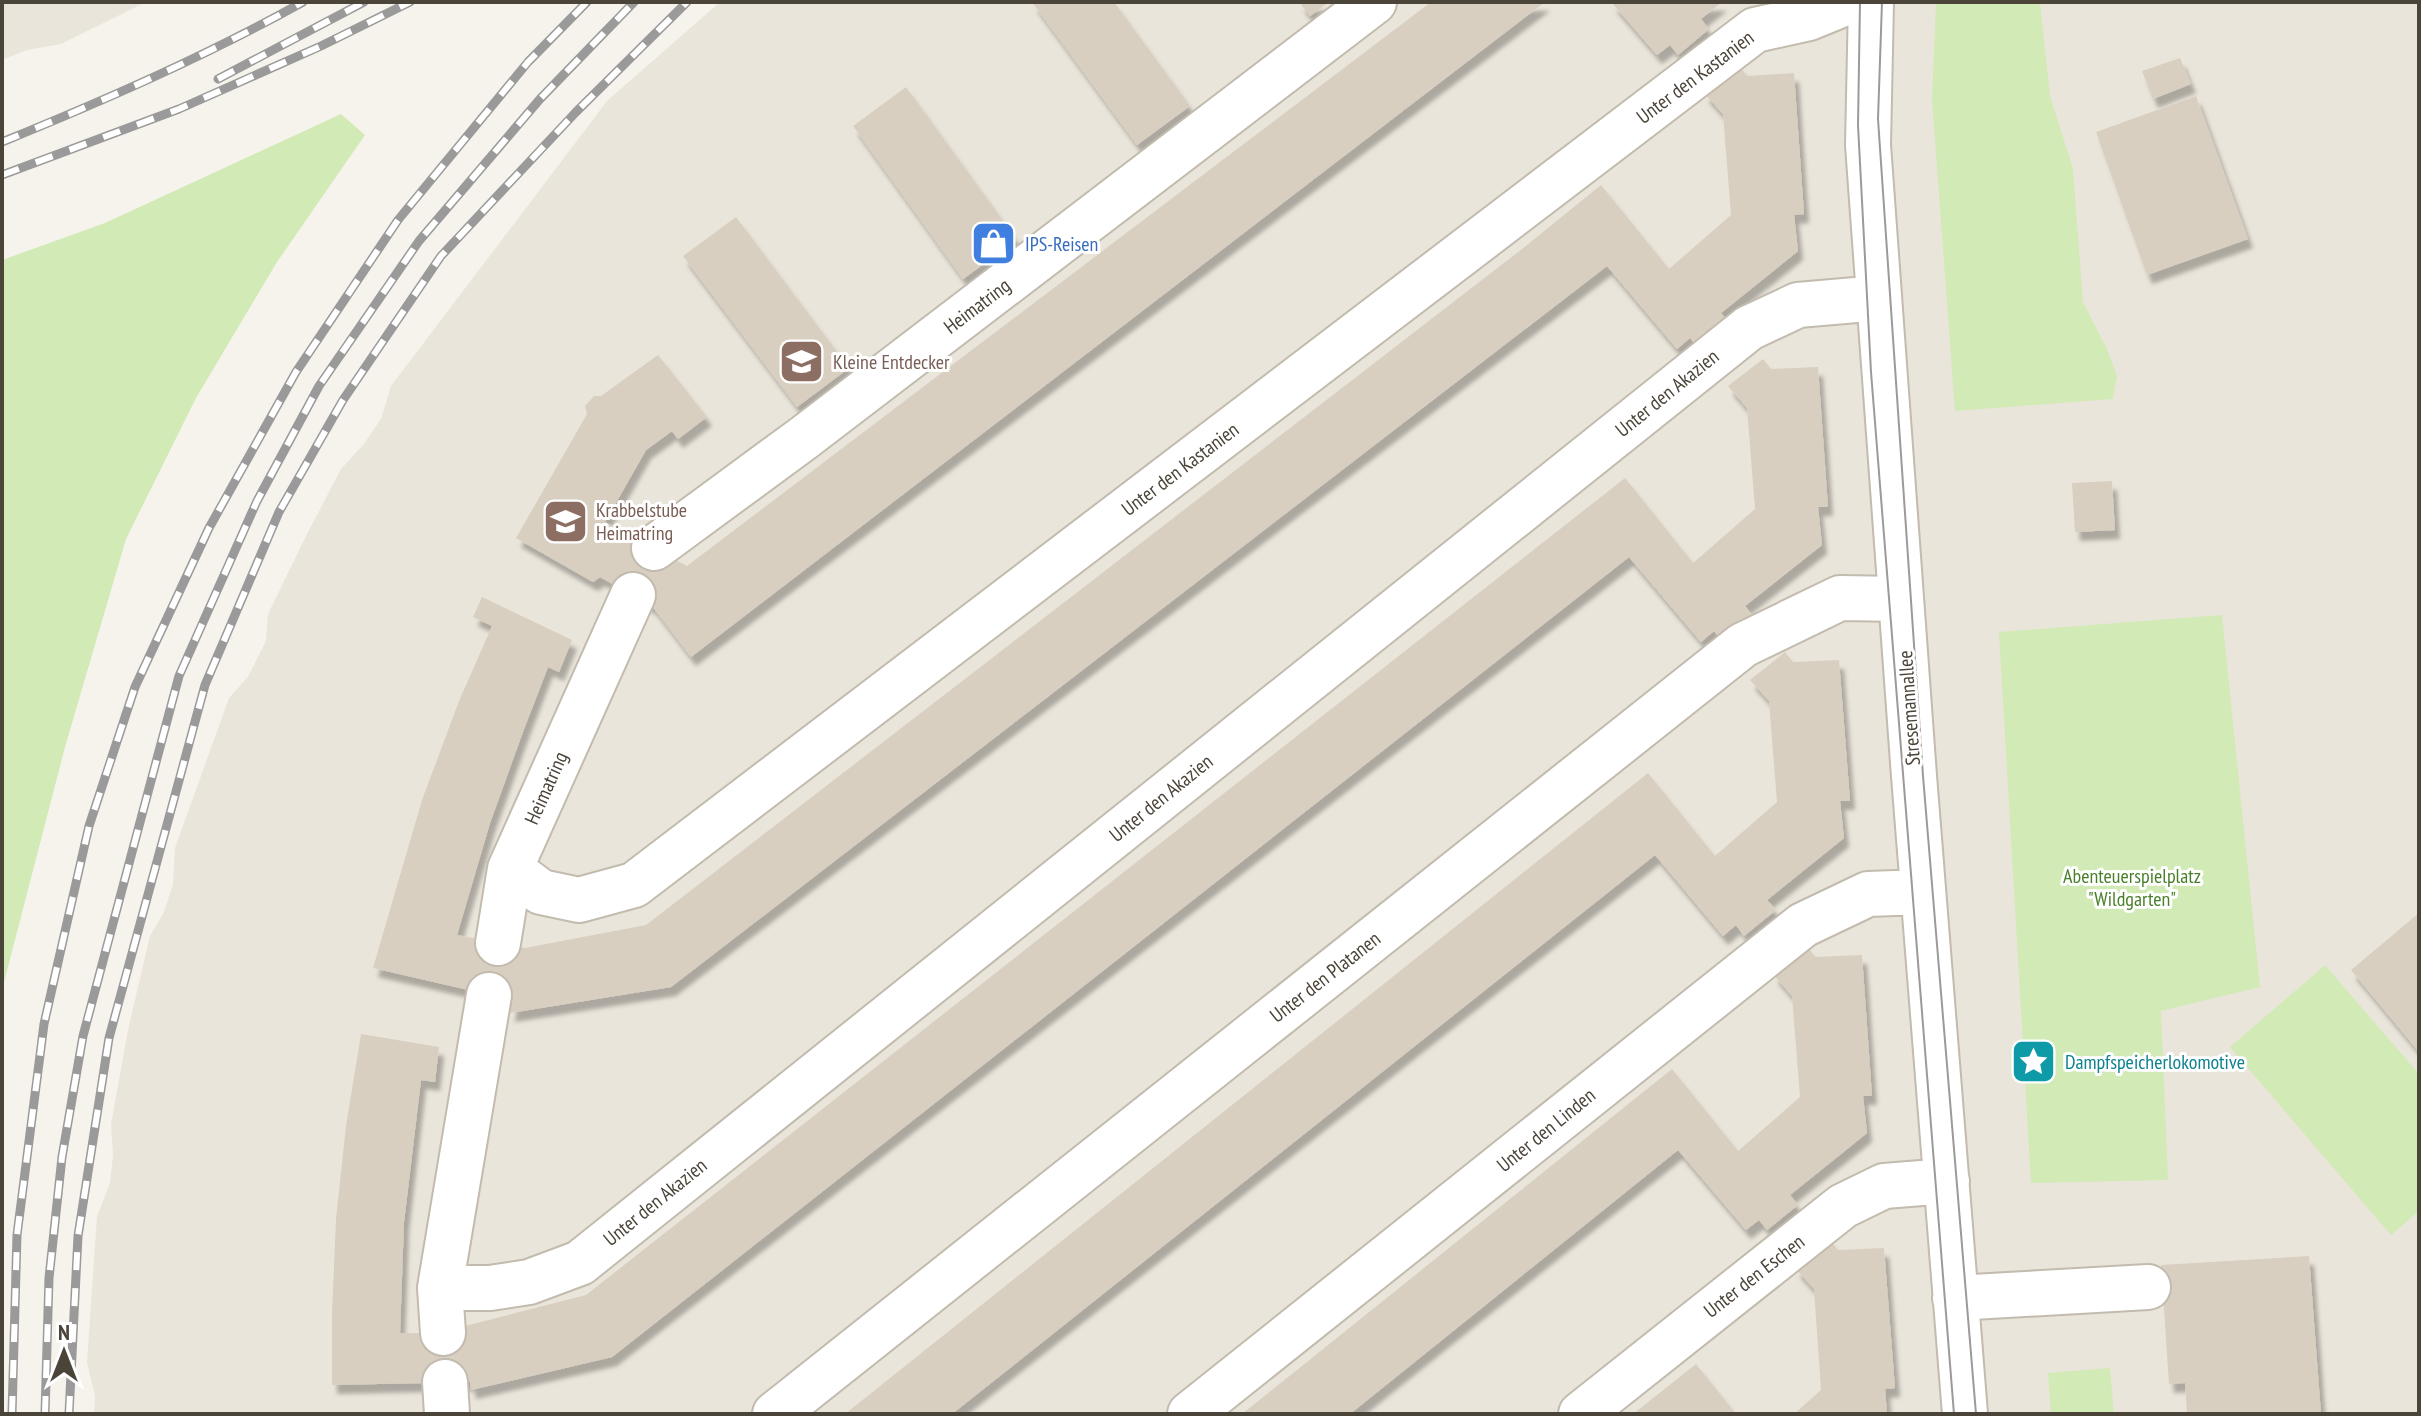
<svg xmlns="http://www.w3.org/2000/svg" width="2421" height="1416" font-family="'PT Sans Narrow',sans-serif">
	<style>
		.residential { fill: #eae5da }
		.green { fill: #d2eab5 }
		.building { fill: #d8cfc1; filter: url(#shadow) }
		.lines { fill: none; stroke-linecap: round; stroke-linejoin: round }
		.minor-casing { stroke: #c2bbae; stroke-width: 48 }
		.minor { stroke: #fff; stroke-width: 44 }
		.tram { stroke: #9a9a9a; stroke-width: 2 }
		.rail-casing { stroke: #9a9a9a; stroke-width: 9 }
		.rail { stroke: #fff; stroke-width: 6; stroke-dasharray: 18; stroke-linecap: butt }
		.labels { text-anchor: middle; stroke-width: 6; stroke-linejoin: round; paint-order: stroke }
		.street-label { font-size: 20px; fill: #4b4439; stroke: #fff }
		.shop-label { font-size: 20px; fill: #366cbe; stroke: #fff; text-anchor: start }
		.education-label { font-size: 20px; fill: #785e54; stroke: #fff; text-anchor: start }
		.park-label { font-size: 20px; fill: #4a7f2a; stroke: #fff }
		.culture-label { font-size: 20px; fill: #0d838f; stroke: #fff; text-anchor: start }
	</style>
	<defs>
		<filter id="shadow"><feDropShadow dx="5" dy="9" stdDeviation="2" flood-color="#0004"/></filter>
	</defs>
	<rect width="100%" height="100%" fill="#f6f3ec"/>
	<!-- residential -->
	<path class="residential" d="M2 2H146L61 44 27 50 2 60Z
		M720 2H2419V1414H94L95 1396 87 1362 97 1216 110 1183 113 1155 111 1124 128 1030 150 936 164 912 173 884 175 848 229 698 248 677 266 641 268 614 307 534 341 469 364 444 381 419 391 386 607 101Z"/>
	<!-- green -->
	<path class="green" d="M1936 2H2040L2050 96 2073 169 2083 302 2107 349 2117 376 2113 399 1955 411 1932 100Z
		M341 114 365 135 277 262 196 398 126 539 65 747 2 990V260L105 223Z
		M2222 615 2260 987 2161 1011 2168 1180 2031 1183 1999 632Z
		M2325 965 2419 1074V1211L2391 1235 2230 1047Z
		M2110 1368 2114 1414H2051L2048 1373Z"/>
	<!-- building -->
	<path class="building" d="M1032 2H1114L1190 106 1137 145Z
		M1299 2H1329L1310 16Z
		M1431 2H1545L691 657 652 606 600 577 593 582 516 538 587 414 585 406 594 396H601L658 355 707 417 678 439 672 431 646 450 605 522 687 566Z
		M1611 2H1722L1701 19 1709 29 1678 55 1670 45 1657 55Z
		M2180 58 2191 84 2153 99 2142 71Z
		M1739 65 1747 76 1794 73 1804 214 1794 215 1798 251 1721 313 1730 324 1699 349 1690 338 1677 349 1607 266 671 987 510 1013 512 1000 373 968 422 800 459 701 492 626 473 617 482 597 572 640 559 672 548 667 524 729 490 823 457 935 525 948 646 925 1522 249 1601 185 1669 269 1731 215 1723 114 1704 93Z
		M906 87 1017 240 963 279 853 126Z
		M2196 96 2248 239 2147 275 2096 132Z
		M736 217 849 368 797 407 683 256Z
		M1763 359 1771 369 1818 367 1828 507H1818L1822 545 1745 606 1754 617 1723 642 1714 631 1701 642 1629 557 612 1357 471 1390 470 1382 332 1385V1313L336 1219 346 1126 361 1034 439 1047 435 1082 421 1080 404 1222 400 1333H466L465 1326 586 1295 1625 478 1693 563 1755 509 1747 408 1728 386Z
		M2112 481 2115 530 2075 532 2072 483Z
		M1785 652 1793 662 1839 660 1850 801H1840L1844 838 1767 900 1776 910 1744 936 1736 925 1723 936 1655 855 952 1414H845L1648 773 1715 856 1777 802 1769 701 1750 680Z
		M2419 913V1052L2351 970Z
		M1808 947 1815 957 1862 955 1872 1096H1863L1867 1133 1790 1195 1798 1205 1767 1230 1759 1220 1746 1230 1678 1150 1350 1414H1242L1672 1069 1738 1151 1800 1097 1792 996 1773 974Z
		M1830 1240 1838 1250 1884 1248 1895 1388 1885 1389 1887 1414H1794L1821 1390 1814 1289 1795 1268Z
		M2309 1256 2321 1414H2187L2185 1383 2169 1384 2161 1265Z
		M1696 1364 1736 1414H1633Z"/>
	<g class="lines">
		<defs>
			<path id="minor" d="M1871 2 1868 145 1914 776 1965 1414
				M654 548 805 437 1374 2
				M510 869 541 892 579 900 634 885 1755 30 1809 18 1848 2
				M498 943 510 869 633 595
				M440 1288H490L529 1282 580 1263 1749 328 1798 305 1879 298
				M1955 1298 2148 1287
				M443 1333 440 1288 489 995
				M445 1382 447 1414
				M775 1414 1743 645 1840 598 1901 599
				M1190 1414 1803 925 1868 894 1923 892
				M1581 1414 1843 1206 1884 1186 1947 1181"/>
		</defs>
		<!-- minor casing -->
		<use href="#minor" class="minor-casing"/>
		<!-- minor -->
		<use href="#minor" class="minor"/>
		<!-- tram -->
		<path class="tram" d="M1860 2 1858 125 1871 372 1954 1414
			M1882 2 1878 119 1923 776 1976 1414"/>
		<defs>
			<path id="rail" d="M218 79 364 2
				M2 142C105 100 206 56 303 2
				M2 175 179 109 321 46 410 2
				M12 1414 17 1235 44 1024 89 826 135 687 209 528 296 372 398 220 528 62 587 2
				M45 1414 49 1278 62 1157 83 1036 179 676 257 501 319 386 419 241 540 99 634 2
				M69 1414 78 1236 109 1038 205 685 279 512 343 400 441 256 576 112 687 2"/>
		</defs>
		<!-- rail casing -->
		<use href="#rail" class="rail-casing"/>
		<!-- rail -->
		<use href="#rail" class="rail"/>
	</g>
	<!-- icons -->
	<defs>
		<symbol id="shop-square" viewBox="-11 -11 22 22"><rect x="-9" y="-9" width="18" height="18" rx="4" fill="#3f7fe0" stroke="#fff"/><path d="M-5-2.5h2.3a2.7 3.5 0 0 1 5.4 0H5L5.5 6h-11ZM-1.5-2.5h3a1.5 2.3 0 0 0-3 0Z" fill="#fff"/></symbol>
		<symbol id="school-square" viewBox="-11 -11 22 22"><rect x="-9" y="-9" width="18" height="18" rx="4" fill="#8d6e63" stroke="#fff"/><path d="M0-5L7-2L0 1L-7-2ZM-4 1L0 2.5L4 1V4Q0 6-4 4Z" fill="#fff"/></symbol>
		<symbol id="sight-square" viewBox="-11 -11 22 22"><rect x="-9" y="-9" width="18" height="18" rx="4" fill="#0f9aa8" stroke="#fff"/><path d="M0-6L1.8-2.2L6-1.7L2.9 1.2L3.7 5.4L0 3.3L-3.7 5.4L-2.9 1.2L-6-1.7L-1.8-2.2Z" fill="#fff"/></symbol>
	</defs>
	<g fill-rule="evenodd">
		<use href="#shop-square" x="968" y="218" width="51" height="51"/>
		<use href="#school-square" x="776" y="336" width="51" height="51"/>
		<use href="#school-square" x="540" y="496" width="51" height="51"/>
		<use href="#sight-square" x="2008" y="1036" width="51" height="51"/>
	</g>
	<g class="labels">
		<!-- street labels -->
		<g class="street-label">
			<text transform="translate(1695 77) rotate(-37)" y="7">Unter den Kastanien</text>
			<text transform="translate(977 306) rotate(-37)" y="7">Heimatring</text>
			<text transform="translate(1667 393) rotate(-39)" y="7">Unter den Akazien</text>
			<text transform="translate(1180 469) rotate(-37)" y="7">Unter den Kastanien</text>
			<text transform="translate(1909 708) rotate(-94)" y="7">Stresemannallee</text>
			<text transform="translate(546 788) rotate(-66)" y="7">Heimatring</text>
			<text transform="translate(1161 798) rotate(-39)" y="7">Unter den Akazien</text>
			<text transform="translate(1325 977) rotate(-38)" y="7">Unter den Platanen</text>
			<text transform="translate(1546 1130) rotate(-39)" y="7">Unter den Linden</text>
			<text transform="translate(655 1202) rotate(-39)" y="7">Unter den Akazien</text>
			<text transform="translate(1754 1276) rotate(-38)" y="7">Unter den Eschen</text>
		</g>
		<!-- shop labels -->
		<g class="shop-label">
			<text x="1025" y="251">IPS-Reisen</text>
		</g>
		<!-- education labels -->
		<g class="education-label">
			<text x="833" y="369">Kleine Entdecker</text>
			<text x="596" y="517">Krabbelstube<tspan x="596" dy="23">Heimatring</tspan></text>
		</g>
		<!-- park labels -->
		<g class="park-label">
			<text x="2132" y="883">Abenteuerspielplatz<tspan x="2132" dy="23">"Wildgarten"</tspan></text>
		</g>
		<!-- culture labels -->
		<g class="culture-label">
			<text x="2065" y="1069">Dampfspeicherlokomotive</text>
		</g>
	</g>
	<!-- border -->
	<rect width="2421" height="1416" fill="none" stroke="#4b4439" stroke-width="8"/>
	<!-- north arrow -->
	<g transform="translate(64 1352)" stroke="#ffffff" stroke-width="6" paint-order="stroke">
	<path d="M0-6L14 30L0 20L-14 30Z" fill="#4b4439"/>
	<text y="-12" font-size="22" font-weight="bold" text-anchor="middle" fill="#4b4439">N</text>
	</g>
</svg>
